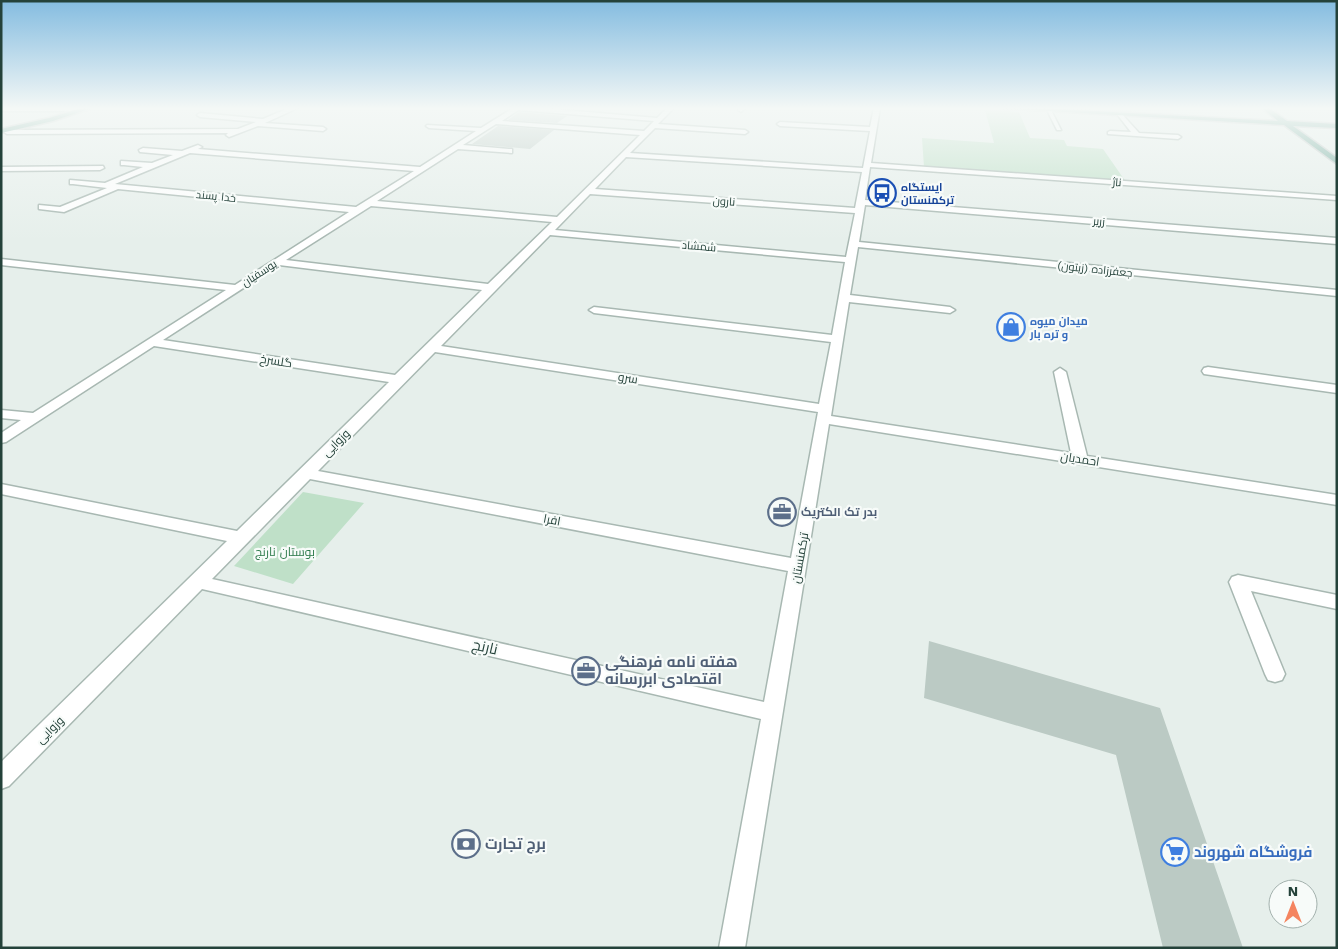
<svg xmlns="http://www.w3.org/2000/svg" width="1338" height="949" font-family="'Work Sans',Cairo,sans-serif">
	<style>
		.green { fill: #bfe0c8 }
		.building { fill: #bbcac4 }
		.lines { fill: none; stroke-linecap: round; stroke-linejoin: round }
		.minor-casing { stroke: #a8b8b2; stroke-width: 3 }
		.major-casing { stroke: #c2cac8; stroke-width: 3 }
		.minor { fill: #fff; fill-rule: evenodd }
		.major { fill: #6aa596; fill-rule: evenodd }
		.labels { text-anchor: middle; stroke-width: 4.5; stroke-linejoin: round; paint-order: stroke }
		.far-street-label { font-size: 11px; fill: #24423a; stroke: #f7fbf9 }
		.far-transit-label { font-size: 11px; font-weight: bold; fill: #164399; stroke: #f7fbf9; text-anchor: start }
		.far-shop-label { font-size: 11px; font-weight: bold; fill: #366cbe; stroke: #f7fbf9; text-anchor: start }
		.street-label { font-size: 12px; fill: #24423a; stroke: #f7fbf9 }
		.service-label { font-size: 12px; font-weight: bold; fill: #4e5e75; stroke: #f7fbf9; text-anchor: start }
		.park-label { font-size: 12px; fill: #2d7a4b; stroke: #f7fbf9 }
		.near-street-label { font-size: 15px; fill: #24423a; stroke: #f7fbf9 }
		.near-service-label { font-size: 15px; font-weight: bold; fill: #4e5e75; stroke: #f7fbf9; text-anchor: start }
		.near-shop-label { font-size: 15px; font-weight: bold; fill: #366cbe; stroke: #f7fbf9; text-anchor: start }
	</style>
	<rect width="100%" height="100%" fill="#e6efeb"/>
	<!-- green -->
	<path class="green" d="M985 110 1019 112 1030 138 1064 140 1067 146 1103 149 1126 182 924 167 922 138 994 143Z
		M303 492 364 503 293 584 234 566Z"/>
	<!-- building -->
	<path class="building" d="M519 112 567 116 557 123 508 120Z
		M498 126 554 130 530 149 472 144Z
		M929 641 1160 708 1243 948H1163L1116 755 924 698Z"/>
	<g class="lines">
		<defs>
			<path id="minor" d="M1 108H73L74 109 71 111H1Z
				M289 108H298L265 123 323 127 326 129 323 131 258 126 229 137 226 135 228 133 7 134 4 132 7 130 238 129 256 122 200 117 197 115 200 113 263 119Z
				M513 108H541L657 118 667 108H674L658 124 745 130 748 132 745 134 655 128 630 153 863 168 870 131 780 126 777 124 780 122 870 127 874 108H880L871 163 1337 196V200L870 167 865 200 1337 238V244L865 205 859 242 1337 290V296L858 247 850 295 950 307 955 310 950 313 849 302 831 416 1071 453 1054 372 1060 368 1066 372 1087 456 1337 495V505L829 424 745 948H719L761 719 202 589 9 786 1 789V762L227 541 1 494V484L237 531 389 382 154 346 6 442 1 443V433L21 420 1 418V410L33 413 226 290 1 265V259L235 285 349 212 118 189 64 212 39 209V205L60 207 107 188 73 184H70V180L105 183 143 167 124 165H121V161L152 163 173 155 140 152 139 150 143 148 182 151 198 145 202 147 198 149 420 167 476 131 429 128 426 126 427 125 481 128ZM518 110 654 121 644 131 502 121ZM496 124 640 135 557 217 377 201 458 149 512 153V149H509L463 145ZM190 153 414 171 356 207 115 184ZM626 157 862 172 855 208 595 189ZM590 194 855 213 846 257 555 230ZM371 206 552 222 488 284 286 260ZM550 235 845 262 832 335 594 307 589 310 594 313 831 342 819 404 441 346ZM279 265 482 290 395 375 163 340ZM435 352 818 412 791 558 318 471ZM310 479 788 571 764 702 212 579Z
				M739 108H745L741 112 738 110Z
				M1047 110H1051L1061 130H1057Z
				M1120 112 1139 133 1178 135 1181 137 1178 139 1108 134V132L1110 131 1131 132 1117 114Z
				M103 166 104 168 100 170 1 171V167Z
				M1208 367 1337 385V393L1204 374 1202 371 1204 368Z
				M1238 575 1337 595V609L1251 591 1285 674 1282 680 1275 682 1268 680 1265 674 1229 582 1232 577Z"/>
			<path id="major" d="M82 108H92L53 121 1 133V129L49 118Z
				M998 108H1039L1278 121 1262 108H1269L1287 121 1337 124V128L1293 126 1337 158V164L1284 125Z"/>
		</defs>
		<!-- minor casing -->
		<use href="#minor" class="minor-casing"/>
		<!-- major casing -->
		<use href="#major" class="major-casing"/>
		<!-- minor -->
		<use href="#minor" class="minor"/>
		<!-- major -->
		<use href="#major" class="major"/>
	</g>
	<!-- sky -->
	<linearGradient id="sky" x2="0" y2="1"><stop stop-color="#84bce0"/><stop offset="0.45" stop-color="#f4f8f6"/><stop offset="1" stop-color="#f4f8f6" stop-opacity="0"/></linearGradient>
	<rect width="1338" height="241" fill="url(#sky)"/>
	<!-- icons -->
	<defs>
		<symbol id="bus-ring" viewBox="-11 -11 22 22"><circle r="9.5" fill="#f7fbf9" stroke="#1a4fb4" stroke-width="1.5"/><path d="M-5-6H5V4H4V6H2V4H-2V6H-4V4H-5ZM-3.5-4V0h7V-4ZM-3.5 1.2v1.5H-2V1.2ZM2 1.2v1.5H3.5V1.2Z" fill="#1a4fb4"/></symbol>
		<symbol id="shop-ring" viewBox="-11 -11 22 22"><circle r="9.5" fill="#f7fbf9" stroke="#3f7fe0" stroke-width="1.5"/><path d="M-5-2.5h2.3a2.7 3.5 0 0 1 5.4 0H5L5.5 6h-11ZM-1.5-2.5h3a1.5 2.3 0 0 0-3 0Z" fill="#3f7fe0"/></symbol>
		<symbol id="office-ring" viewBox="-11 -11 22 22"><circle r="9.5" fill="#f7fbf9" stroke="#5c6f8a" stroke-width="1.5"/><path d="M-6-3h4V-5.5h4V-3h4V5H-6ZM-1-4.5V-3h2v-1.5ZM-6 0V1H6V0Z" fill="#5c6f8a"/></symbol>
		<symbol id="bank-ring" viewBox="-11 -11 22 22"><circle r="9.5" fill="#f7fbf9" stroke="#5c6f8a" stroke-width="1.5"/><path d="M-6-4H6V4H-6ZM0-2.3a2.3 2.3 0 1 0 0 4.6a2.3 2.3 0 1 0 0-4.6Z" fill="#5c6f8a"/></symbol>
		<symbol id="supermarket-ring" viewBox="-11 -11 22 22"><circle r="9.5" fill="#f7fbf9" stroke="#3f7fe0" stroke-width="1.5"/><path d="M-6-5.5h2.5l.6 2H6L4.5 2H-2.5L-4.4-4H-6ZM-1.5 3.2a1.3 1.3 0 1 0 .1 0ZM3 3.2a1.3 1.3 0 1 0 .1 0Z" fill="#3f7fe0"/></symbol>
	</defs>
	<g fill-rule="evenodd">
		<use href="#bus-ring" x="866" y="177" width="32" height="32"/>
		<use href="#shop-ring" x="995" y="311" width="32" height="32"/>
		<use href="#office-ring" x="766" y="496" width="32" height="32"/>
		<use href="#office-ring" x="570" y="655" width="32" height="32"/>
		<use href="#bank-ring" x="450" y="828" width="32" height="32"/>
		<use href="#supermarket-ring" x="1159" y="836" width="32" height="32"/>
	</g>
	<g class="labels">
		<!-- far-street labels -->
		<g class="far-street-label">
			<text transform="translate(1117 182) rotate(4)" y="4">ناژ</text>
			<text transform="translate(216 196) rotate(6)" y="4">خدا پسند</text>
			<text transform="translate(724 201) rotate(4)" y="4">نارون</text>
			<text transform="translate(1099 221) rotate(5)" y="4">زریر</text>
			<text transform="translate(699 246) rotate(5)" y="4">شمشاد</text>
			<text transform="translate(1095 269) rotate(6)" y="4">جعفرزاده (زیتون)</text>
			<text transform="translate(259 273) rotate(-33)" y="4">یوسفیان</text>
		</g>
		<!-- far-transit labels -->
		<g class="far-transit-label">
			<text x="901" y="191">ایستگاه<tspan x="901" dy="13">ترکمنستان</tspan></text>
		</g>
		<!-- far-shop labels -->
		<g class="far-shop-label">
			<text x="1030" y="325">میدان میوه<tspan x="1030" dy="13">و تره بار</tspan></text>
		</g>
		<!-- street labels -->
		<g class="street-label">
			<text transform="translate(276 361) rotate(9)" y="4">گلسرخ</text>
			<text transform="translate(628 378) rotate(9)" y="4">سرو</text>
			<text transform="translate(336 443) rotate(-45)" y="4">وزوایی</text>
			<text transform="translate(1080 459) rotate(9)" y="4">احمدیان</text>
			<text transform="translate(552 520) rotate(11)" y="4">افرا</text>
			<text transform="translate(800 558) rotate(-80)" y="4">ترکمنستان</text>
			<text transform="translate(50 730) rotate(-45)" y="4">وزوایی</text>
		</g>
		<!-- service labels -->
		<g class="service-label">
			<text x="801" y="516">بدر تک الکتریک</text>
		</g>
		<!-- park labels -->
		<g class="park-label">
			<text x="285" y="556">بوستان نارنج</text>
		</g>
		<!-- near-street labels -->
		<g class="near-street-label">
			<text transform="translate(485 647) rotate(13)" y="5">نارنج</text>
		</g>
		<!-- near-service labels -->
		<g class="near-service-label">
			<text x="605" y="667">هفته نامه فرهنگی<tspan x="605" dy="17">اقتصادی ابررسانه</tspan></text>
			<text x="485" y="849">برج تجارت</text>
		</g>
		<!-- near-shop labels -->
		<g class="near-shop-label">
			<text x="1194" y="857">فروشگاه شهروند</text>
		</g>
	</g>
	<!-- border -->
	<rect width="1338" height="949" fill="none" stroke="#24423a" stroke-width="5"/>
	<!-- north arrow -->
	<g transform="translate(1293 904)"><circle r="24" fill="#f7fbf9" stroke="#a3b1ad"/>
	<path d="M0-4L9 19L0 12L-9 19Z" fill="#f4845f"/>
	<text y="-8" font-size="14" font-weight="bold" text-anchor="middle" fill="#24423a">N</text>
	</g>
</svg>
